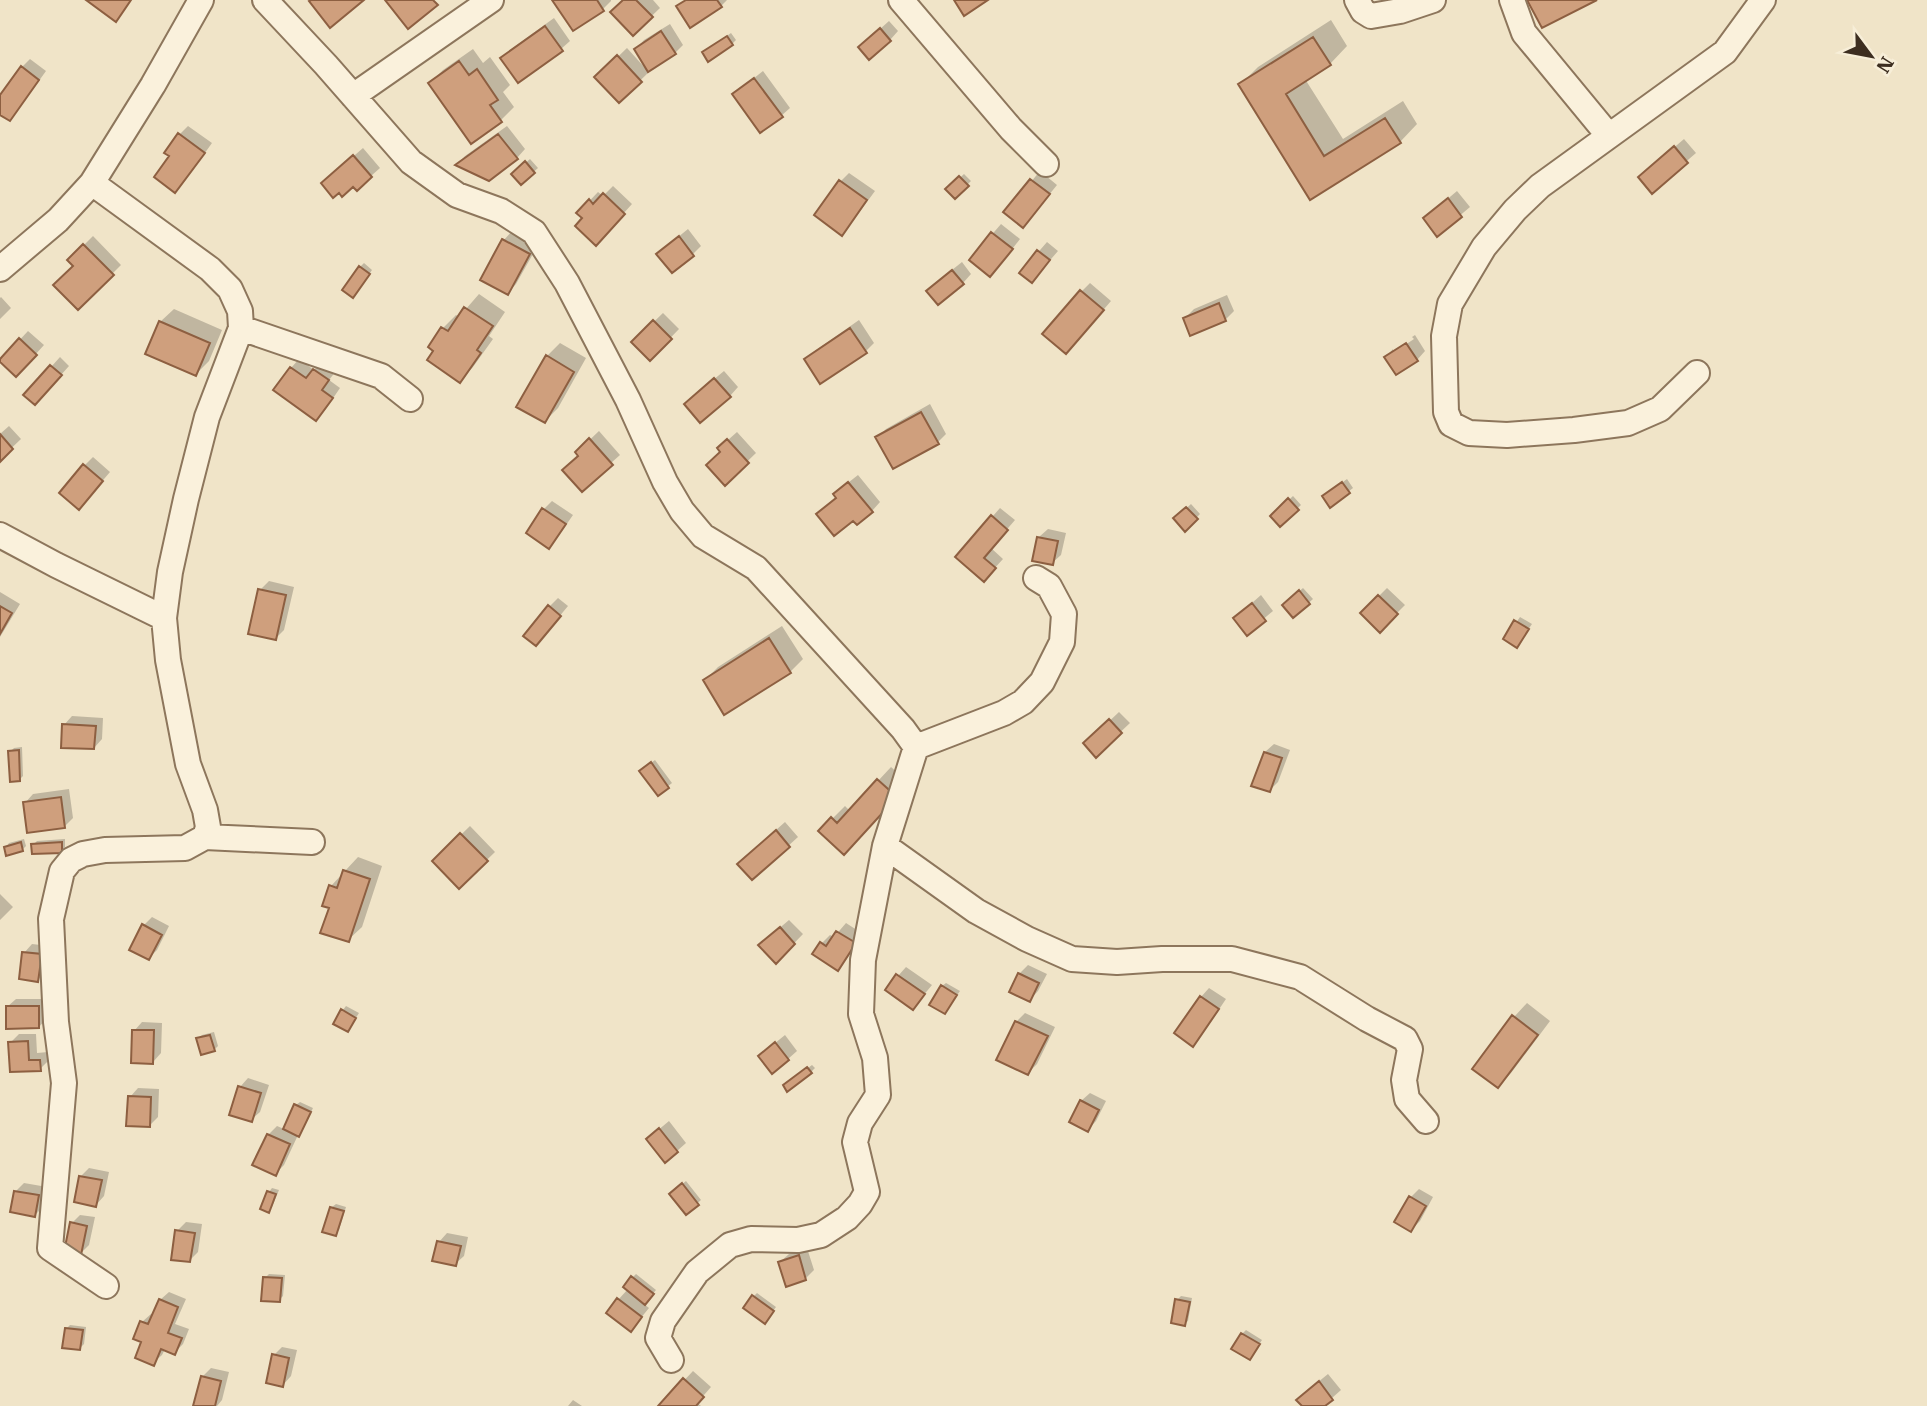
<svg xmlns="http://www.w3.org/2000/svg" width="1927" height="1406" font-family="'IBM Plex Serif',serif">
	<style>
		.shadow { fill: #0003 }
		.building { fill: #cf9f7d; stroke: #8d5f41; stroke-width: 2 }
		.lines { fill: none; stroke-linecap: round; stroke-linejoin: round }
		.minor-casing { stroke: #8d765c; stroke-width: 28 }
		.minor { stroke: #faf1dc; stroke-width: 24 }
	</style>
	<rect width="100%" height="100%" fill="#f0e4c8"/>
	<!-- shadow -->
	<path class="shadow" d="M554 0H611V1L603 9Z
		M625 0H653L660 8 633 34Z
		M685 0H727L721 6 679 7Z
		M554 18 570 41 561 49 502 58 510 50Z
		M1331 20 1347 46 1330 64 1305 79 1343 139 1403 101 1417 124 1400 142 1311 198 1240 85 1258 67Z
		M889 21 898 31 890 40 869 39Z
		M670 24 683 45 675 53 647 70 649 72 619 101 597 77 627 48 646 69 636 49 644 40Z
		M731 33 736 40 732 44 708 49Z
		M473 49 483 63 490 57 510 85 503 92 514 107 501 120 472 142 430 83 443 70Z
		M30 59 46 71 18 110 9 119 0 113V98L22 67Z
		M763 71 790 108 781 116 734 94Z
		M188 126 212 143 184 182 175 190 172 156 180 134Z
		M507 126 525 149 517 158 458 164 465 156Z
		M1684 139 1696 153 1652 191 1649 169Z
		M363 148 380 168 371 176 332 175Z
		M530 159 538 168 521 183 513 174Z
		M1040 171 1057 185 1031 217 1006 212Z
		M849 173 875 191 850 225 842 233 841 181Z
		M964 174 971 181 955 197 948 189Z
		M613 186 632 204 604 235 578 213 598 192 603 196Z
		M1457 191 1470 207 1438 234 1425 218Z
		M1001 224 1020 239 999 266 971 259Z
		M688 229 701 246 693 254 667 246Z
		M512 231 538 245 516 284 508 293 482 280 504 240Z
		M93 236 121 265 78 308 75 266 69 260Z
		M1047 242 1058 251 1032 281 1021 272Z
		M962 262 971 274 963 283 937 282Z
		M364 263 372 270 357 292 360 267Z
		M1090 283 1111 301 1074 344 1081 292Z
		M479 294 505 312 489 336 493 339 473 367 460 381 435 351 430 347 443 328 456 315 459 317Z
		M1227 295 1234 311 1225 320 1185 318 1194 309Z
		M1 297 11 308 0 319V298Z
		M174 309 222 330 209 361 196 374 160 322Z
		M663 313 679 329 650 359 633 342Z
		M859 320 874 343 866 351 806 359 815 351Z
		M28 331 44 345 25 366 1 360Z
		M1415 335 1425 351 1417 360 1386 357 1393 349V353L1414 339 1412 337Z
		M560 343 586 358 558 408 545 421 547 356Z
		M60 357 69 366 44 394 26 395Z
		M299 359 314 370 323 361 336 371 329 380 340 388 325 410 316 419 291 368Z
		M724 371 738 387 730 396 695 395Z
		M930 404 946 434 938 442 877 438 886 429Z
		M9 426 21 439 0 459V434Z
		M599 431 620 455 611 463 580 455 577 452Z
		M737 432 756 453 725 483 722 452 719 448Z
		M93 457 110 472 87 499 85 465Z
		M858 475 880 502 872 511 827 505 837 497 844 486Z
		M1347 479 1353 488 1330 506 1328 493Z
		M1293 496 1301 505 1280 525 1272 516Z
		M552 501 573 515 557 538 549 547 544 509Z
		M1191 504 1200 514 1185 529 1176 518Z
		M1000 508 1015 520 991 548 1003 559 992 571 957 557Z
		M1048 529 1066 533 1061 555 1052 563 1039 537Z
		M269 581 294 587 284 630 276 638 260 590Z
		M1303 588 1313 599 1294 616 1284 605Z
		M1387 588 1405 605 1380 630 1362 613Z
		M0 592 20 604 0 637Z
		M1261 595 1273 611 1247 633 1235 618Z
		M558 598 568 606 544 635 550 606Z
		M1520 617 1532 624 1517 646 1505 639Z
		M782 626 803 659 790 672 705 680 718 667Z
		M1119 712 1130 723 1096 755 1085 744Z
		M72 716 103 718 102 739 94 748 64 725Z
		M1274 744 1290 750 1278 782 1270 790 1265 752Z
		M22 747 23 776 19 780 10 752 14 748Z
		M655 760 672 783 658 794 645 767Z
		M891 767 909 783 844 853 832 819 845 806 850 811Z
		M69 789 73 818 65 826 25 803 33 794Z
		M785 822 798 837 753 878 748 855Z
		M470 826 495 852 459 887 434 861Z
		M24 839 26 846 22 850 6 847 9 843Z
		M65 839V847L61 851 33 845 37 841Z
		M358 857 382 866 362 927 348 940 331 907V886Z
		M0 894 13 907 0 920Z
		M152 917 169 926 157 950 149 958 143 926Z
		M789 920 803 934 776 962 769 937Z
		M846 923 863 934 846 960 837 968 822 943 830 935 834 937Z
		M32 944 49 946 46 971 38 980 24 953Z
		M1028 965 1047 974 1038 991 1030 1000 1019 974Z
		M906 967 932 985 913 1008 898 976Z
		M946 983 960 991 945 1012 942 986Z
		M1209 988 1226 999 1201 1036 1193 1044 1201 997Z
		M16 999H47V1018L39 1027 7 1007Z
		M1527 1003 1550 1021 1511 1073 1498 1086 1514 1017Z
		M346 1006 359 1013 348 1030 343 1010Z
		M1025 1013 1055 1027 1037 1064 1028 1073 998 1059 1016 1022Z
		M142 1022 162 1023 161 1053 153 1062 134 1031Z
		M214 1032 218 1046 214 1050 198 1039 202 1035Z
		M19 1034H36L37 1053 48 1052 49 1060 40 1069 12 1070 10 1043Z
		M785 1035 797 1051 788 1059 769 1048Z
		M812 1065 815 1068 811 1072 789 1082Z
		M248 1078 269 1085 260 1112 251 1120 240 1087Z
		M138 1088 159 1089 158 1117 149 1126 130 1097Z
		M1090 1093 1106 1101 1096 1121 1088 1130 1081 1101Z
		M300 1102 313 1108 302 1131 298 1135 284 1165 275 1174 268 1135 277 1126 284 1129 296 1105Z
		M669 1121 686 1143 677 1151 657 1131Z
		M89 1168 109 1172 104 1196 96 1205 80 1177Z
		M686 1181 701 1200 686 1213 675 1190Z
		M24 1183 47 1187 43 1207 35 1215 16 1191Z
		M272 1188 279 1190 272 1207 268 1211 269 1192Z
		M1419 1189 1433 1197 1420 1221 1411 1230V1197Z
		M336 1204 346 1207 339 1230 335 1234 325 1230 332 1207Z
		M80 1215 95 1217 89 1245 81 1253 72 1223Z
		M186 1222 202 1224 198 1252 189 1261 177 1231Z
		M447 1233 468 1237 464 1256 455 1264 439 1242Z
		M807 1248 814 1270 806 1278 787 1284 780 1262 789 1254Z
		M269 1274 285 1275 283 1296 279 1300 265 1278Z
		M636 1274 656 1290 644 1304 649 1308 631 1330 618 1300 628 1289 632 1278Z
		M169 1292 186 1299 175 1324 189 1329 183 1344 174 1353 165 1349 162 1355 153 1363 143 1341 142 1322 151 1314 154 1315 160 1300Z
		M757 1293 776 1307 768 1318 753 1297Z
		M1181 1296 1192 1298 1188 1321 1184 1324 1177 1300Z
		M70 1325 86 1327 84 1344 80 1348 66 1329Z
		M1246 1330 1262 1340 1250 1358 1242 1334Z
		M282 1347 297 1350 291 1376 283 1385 274 1355Z
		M211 1368 229 1372 222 1400 217 1406H201L202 1377Z
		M693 1371 711 1387 697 1403 701 1406H660Z
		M1328 1374 1341 1390 1323 1406H1304L1307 1391Z
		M573 1400 582 1406H568Z"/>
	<!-- building -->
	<path class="building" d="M86 0H131L116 22Z
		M311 0H364L330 28 309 1Z
		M385 0H433L438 5 408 29Z
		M552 0H597L604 11 573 31Z
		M623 0H636L653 17 633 36 610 12Z
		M686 0H717L722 7 690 28 676 6Z
		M954 0H988L964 16Z
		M1527 0H1597L1542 28Z
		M545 26 563 51 518 83 500 58Z
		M880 28 891 41 869 60 858 47Z
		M661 31 676 54 648 72 634 49Z
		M727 36 733 45 708 62 702 52Z
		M1313 37 1331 65 1286 94 1324 156 1385 118 1401 143 1310 200 1238 84Z
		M617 55 642 82 619 103 594 77Z
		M459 61 469 75 477 69 498 100 490 105 502 122 471 144 428 83Z
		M21 66 39 80 10 121 0 115V95Z
		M754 78 783 117 760 133 732 94Z
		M178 133 205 153 175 193 154 177 169 156 164 153Z
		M498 134 518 159 489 181 455 165Z
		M1674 146 1688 163 1652 194 1638 177Z
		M353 155 372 177 357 191 353 187 342 197 339 193 333 198 321 183Z
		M525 161 535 173 521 185 511 174Z
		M959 176 969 186 955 199 945 189Z
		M1030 179 1050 194 1023 228 1003 212Z
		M839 180 867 200 842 236 814 215Z
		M603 193 625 214 596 246 575 226 582 218 576 213 589 199 593 204Z
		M1448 198 1462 217 1437 237 1423 218Z
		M991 232 1013 249 990 277 969 260Z
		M679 236 694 256 672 273 656 254Z
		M502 239 530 254 508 295 480 280Z
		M83 244 114 275 78 310 53 285 73 266 67 260Z
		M1037 250 1050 260 1032 283 1019 273Z
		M359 266 370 274 353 298 342 290Z
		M952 270 964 284 938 305 926 291Z
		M1080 290 1104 310 1066 354 1042 334Z
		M1219 303 1226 321 1190 336 1183 318Z
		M464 307 493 326 477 350 481 353 460 383 427 360 433 351 428 347 441 327 448 331Z
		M653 320 672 339 650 361 631 342Z
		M159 321 210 343 196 376 145 354Z
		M850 328 867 353 820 384 804 359Z
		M19 338 37 355 16 377 0 362V359Z
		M1406 343 1418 361 1396 375 1384 357Z
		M546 355 574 372 545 423 516 407Z
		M50 365 62 375 35 405 23 395Z
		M290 367 306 378 313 369 329 380 322 390 333 398 316 421 273 390Z
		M714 378 731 397 700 423 684 404Z
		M921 412 939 444 893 469 875 437Z
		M0 434 13 449 0 462Z
		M589 438 613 465 582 492 562 470 578 456 575 452Z
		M727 439 749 463 725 486 706 465 720 452 717 448Z
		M83 464 103 481 79 510 59 493Z
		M848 482 873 512 857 525 853 521 834 536 816 514 836 498 833 494Z
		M1342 482 1350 493 1330 508 1322 496Z
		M1288 498 1299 510 1280 527 1270 516Z
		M1186 507 1198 519 1185 532 1173 518Z
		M542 508 566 524 549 549 526 533Z
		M991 515 1008 530 984 558 996 568 984 582 955 557Z
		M1037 537 1058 541 1053 565 1032 561Z
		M258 589 286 595 276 640 248 634Z
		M1299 590 1310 604 1293 618 1282 605Z
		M1378 595 1398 614 1380 633 1360 613Z
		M1252 603 1266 621 1247 636 1233 618Z
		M548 605 561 616 536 646 523 636Z
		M0 606 12 613 0 634Z
		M1514 620 1529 629 1517 648 1503 639Z
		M769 638 791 673 724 715 703 680Z
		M1109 719 1122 733 1096 758 1083 743Z
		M62 724 96 726 94 749 61 748Z
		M19 750 20 781 10 782 8 751Z
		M1264 752 1282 758 1270 792 1251 786Z
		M651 762 669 788 658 796 639 771Z
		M877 779 897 797 844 855 818 831 831 817 837 823Z
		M61 797 65 828 27 833 23 802Z
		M776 830 790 847 752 880 737 864Z
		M460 833 488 861 459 889 432 861Z
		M21 842 23 851 6 856 4 847Z
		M62 842V853L32 854 31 844Z
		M343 870 370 879 349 942 320 933 329 908 322 906 329 885 337 888Z
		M142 924 162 935 149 960 129 950Z
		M780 927 795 944 776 964 758 945Z
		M836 931 856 943 838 971 812 954 820 942 826 946Z
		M22 952 42 954 38 982 19 979Z
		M1018 973 1039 983 1030 1002 1009 992Z
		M896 974 925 994 913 1010 885 990Z
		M941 985 957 995 945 1014 929 1005Z
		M1200 996 1219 1009 1193 1047 1174 1033Z
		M6 1006H39V1028L6 1029Z
		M341 1009 356 1018 348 1032 333 1024Z
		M1512 1015 1538 1035 1498 1088 1472 1069Z
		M1015 1021 1048 1036 1028 1075 996 1060Z
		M132 1030H154L153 1064 131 1063Z
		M210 1035 215 1051 201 1055 196 1038Z
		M28 1041 29 1060H40L41 1071 10 1072 8 1042Z
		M775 1042 789 1060 772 1074 758 1056Z
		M807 1067 812 1073 787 1092 783 1085Z
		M238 1086 261 1093 252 1122 229 1115Z
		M128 1096 151 1097 150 1127 126 1126Z
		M1080 1100 1099 1110 1088 1132 1069 1122Z
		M294 1104 311 1112 299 1137 283 1129Z
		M659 1128 678 1152 665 1163 646 1139Z
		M267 1134 290 1144 276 1176 252 1165Z
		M79 1176 102 1180 96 1207 74 1202Z
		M682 1183 699 1205 686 1215 669 1194Z
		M14 1191 39 1195 35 1217 10 1212Z
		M267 1191 276 1194 269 1213 260 1209Z
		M1409 1196 1426 1206 1411 1232 1394 1222Z
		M330 1207 344 1211 336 1236 322 1232Z
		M70 1222 87 1226 81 1255 64 1252Z
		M175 1230 195 1233 190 1262 171 1260Z
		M437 1241 461 1246 456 1266 432 1261Z
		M799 1255 806 1280 786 1287 778 1262Z
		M631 1276 654 1294 645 1305 623 1287Z
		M263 1277 282 1278 280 1302 261 1301Z
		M752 1295 774 1311 765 1324 743 1308Z
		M617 1298 642 1317 631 1332 606 1313Z
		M159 1299 178 1307 168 1333 182 1338 175 1355 161 1349 154 1366 135 1358 141 1342 133 1339 140 1321 148 1324Z
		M1175 1299 1190 1302 1185 1326 1171 1323Z
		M65 1328 83 1330 80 1350 62 1348Z
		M1241 1333 1260 1344 1250 1360 1231 1349Z
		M272 1354 289 1358 283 1387 266 1383Z
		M201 1376 221 1381 215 1406H193Z
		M683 1378 704 1397 696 1406H658Z
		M1319 1381 1333 1400 1325 1406H1302L1296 1400Z"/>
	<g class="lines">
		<defs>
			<path id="minor" d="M265 0 326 65 411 162 457 195 501 211 534 232 567 283 628 400 665 482 682 511 703 536 756 568 903 729 916 747 885 846 863 960 861 1014 875 1058 878 1095 860 1123 855 1142 867 1192 860 1204 847 1218 821 1235 798 1240 751 1239 730 1245 697 1272 663 1321 658 1338 671 1360
				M901 0 1011 129 1046 164
				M1357 0 1363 11 1371 16 1400 11 1433 0
				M1512 0 1524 33 1609 136
				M353 96 491 0
				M92 183 210 269 230 289 240 311 241 328 207 417 186 499 170 572 164 618 168 660 188 764 205 810 208 827 205 837 185 848 105 850 83 854 71 860 62 871 51 919 56 1022 64 1083 50 1248 106 1286
				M0 269 58 220 92 183 153 85 201 0
				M241 328 381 376 410 399
				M1697 373 1660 409 1628 423 1574 430 1507 435 1469 433 1451 424 1446 412 1444 336 1450 304 1484 247 1515 210 1540 186 1725 52 1763 0
				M0 535 56 565 164 618
				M916 747 1004 713 1023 702 1042 682 1062 642 1064 614 1049 586 1036 578
				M205 837 312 842
				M885 846 976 911 1027 939 1072 959 1117 962 1162 959H1232L1300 977 1367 1019 1405 1039 1410 1049 1404 1080 1407 1099 1426 1121"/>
		</defs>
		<!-- minor casing -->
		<use href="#minor" class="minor-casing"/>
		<!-- minor -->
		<use href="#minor" class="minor"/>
	</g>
	<!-- north arrow -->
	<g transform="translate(1871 56) rotate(122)" stroke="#f7eed8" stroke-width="5" paint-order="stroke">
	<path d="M0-5L12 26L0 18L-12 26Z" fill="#3d2e20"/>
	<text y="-10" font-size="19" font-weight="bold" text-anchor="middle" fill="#3d2e20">N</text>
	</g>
</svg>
